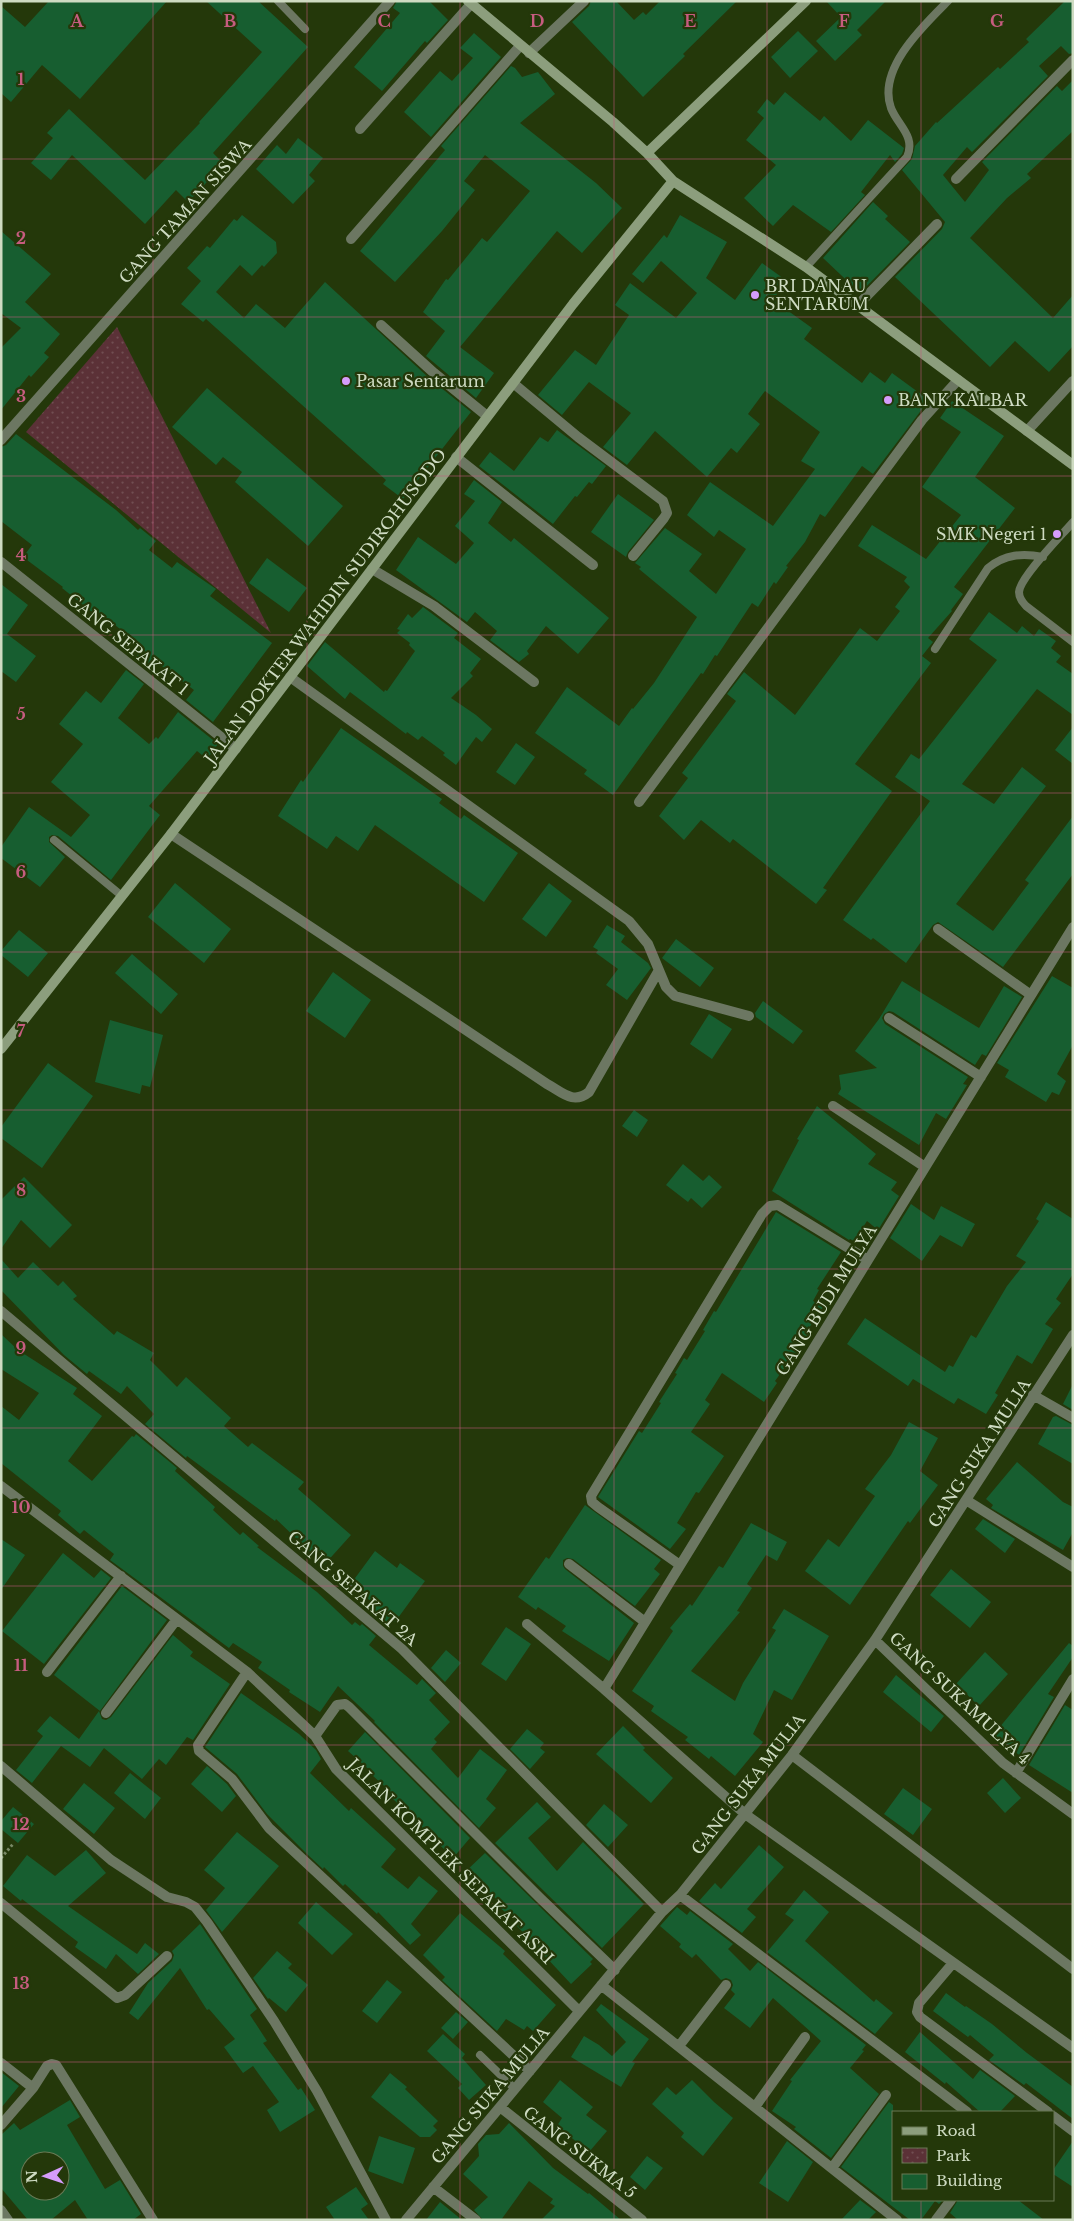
<svg xmlns="http://www.w3.org/2000/svg" width="1074" height="2221" font-family="'Libre Baskerville',serif">
	<style>
		.park { fill: url(#park-dots) }
		.building { fill: #175e30; fill-rule: evenodd }
		.lines { fill: none; stroke-linecap: round; stroke-linejoin: round }
		.path { stroke: #798a66; stroke-width: 3; stroke-dasharray: 2.5 2.5; stroke-linecap: butt }
		.lane { stroke: #6c7762; stroke-width: 8 }
		.street { stroke: #6c7762; stroke-width: 10 }
		.secondary { stroke: #8c9e7d; stroke-width: 10 }
		.grid { fill: none; stroke: #c65c7f; stroke-width: 1; stroke-opacity: 0.55 }
		.poi-dot { fill: #d59cfb; stroke: #24380a; stroke-width: 2 }
		.labels { text-anchor: middle; stroke-width: 4.5; stroke-linejoin: round; paint-order: stroke }
		.street-label { font-size: 16px; fill: #cedbc2; stroke: #24380a }
		.poi-label { font-size: 16px; fill: #cedbc2; stroke: #24380a; text-anchor: start }
		.grid-label { font-size: 16px; text-anchor: middle; font-weight: bold; fill: #c65c7f; stroke: #24380a; stroke-width: 4.5; stroke-linejoin: round; paint-order: stroke }
	</style>
	<defs>
		<pattern id="park-dots" width="8" height="8" patternUnits="userSpaceOnUse" patternTransform="scale(1.25)"><rect width="8" height="8" fill="#5b3137"/><path d="M2 2h.1M6 6h.1" fill="none" stroke="#714e52" stroke-width="1.8" stroke-linecap="round"/></pattern>
	</defs>
	<rect width="100%" height="100%" fill="#24380a"/>
	<!-- park -->
	<path class="park" d="M117 327 271 633 26 432Z"/>
	<!-- building -->
	<path class="building" d="M49 1H167L80 99 42 65 11 102 1 93V6L25 27Z
		M206 1H258L308 47 213 153 224 164 188 202 176 190 145 224 72 155 51 180 31 163 53 138 47 133 69 109 145 180 200 123 199 122 262 52Z
		M397 1H429L448 20 427 43 425 41 382 91 354 67 400 13 393 8Z
		M591 1H616L634 20 643 12 646 15 660 1H737L683 54 685 56 643 97 572 22 589 6Z
		M826 1H886L857 30 862 35 835 61 816 41 841 17Z
		M1065 1H1073V53L1069 54 1061 46 1039 66 1048 76 972 152 967 147 943 175 965 202 989 170 982 162 1057 86 1062 91 1073 80V131L1027 174 1031 178 1007 198 970 238 1053 318 1073 295V346L1049 372 1015 341 990 367 895 277 942 229 945 222 902 170 912 159 915 146 936 122 937 123 998 67 1000 69 1029 42 1026 39Z
		M798 31 818 51 790 78 771 57Z
		M474 33 501 57 431 137 404 112 440 71 452 81 473 58 460 48Z
		M511 66 515 68 522 77 538 72 555 94 520 123 596 183 622 208 582 253 557 231 460 347 494 373 476 398 426 356 445 331 423 312 446 279 448 280 482 238 487 242 530 191 485 155 464 181 475 190 442 231 395 282 360 251 445 150 441 146Z
		M785 92 820 121 824 116 851 141 868 120 904 148 902 154 895 162 890 155 861 192 865 195 831 232 793 205 773 226 744 198 776 165 746 140 764 118 757 112 767 99 774 105Z
		M298 138 323 158 309 175 315 181 293 204 256 169 277 145 286 154Z
		M873 202 888 216 885 219 910 242 860 293 823 258Z
		M242 215 276 242 277 253 264 267 262 265 252 276 240 265 216 292 244 318 256 304 285 328 325 282 429 378 471 412 403 499 383 484 386 480 206 319 203 322 181 304 201 281 187 268 207 246 210 248 234 219 237 221Z
		M680 215 727 242 706 278 735 300 762 263 787 281 773 300 812 328 804 339 862 383 870 372 885 383 892 373 929 400 873 474 862 466 825 517 820 514 805 542 786 566 788 567 776 584 774 582 758 607 752 603 717 656 715 655 703 674 701 673 613 795 584 774 587 770 535 733 567 687 619 726 632 708 633 709 654 683 697 617 639 569 641 567 635 563 665 528 702 554 689 571 716 594 746 549 719 530 714 537 687 515 710 482 773 526 815 469 801 461 820 432 765 391 748 414 760 424 737 453 731 448 707 477 655 431 627 465 603 447 631 413 589 382 562 415 538 395 575 350 596 365 629 315 615 305 630 283 676 318 697 293 661 261 643 283 632 274 664 235 667 238Z
		M1 231 51 274 25 302 60 334 44 353 49 357 31 377 29 375 1 410V348L21 328 1 313Z
		M207 388 343 506 308 546 235 482 242 472 223 457 216 465 172 427Z
		M952 401 1004 436 975 477 1015 508 954 587 963 594 951 610 952 611 928 638 933 642 922 656 931 663 855 764 892 791 823 888 827 890 816 904 733 839 730 843 701 820 684 840 659 816 688 778 682 773 736 701 727 694 744 672 795 715 860 628 877 641 900 611 895 607 910 587 904 581 907 577 858 546 872 525 926 559 961 515 922 487 961 432 940 418Z
		M557 430 606 466 592 484 589 482 577 497 575 496 553 524 479 466 490 452 514 471 540 437 548 442Z
		M16 434 116 510 138 530 140 528 156 541 149 550 172 568 177 562 216 589 210 596 272 643 213 722 186 700 194 690 159 664 152 673 134 659 142 650 123 636 125 633 100 613 97 616 62 588 63 587 23 557 32 545 1 521V447L6 445Z
		M474 480 502 502 488 523 511 542 514 538 609 618 578 654 546 626 527 651 529 654 519 662 490 640 497 631 475 612 467 622 396 570 418 537 456 564 474 543 455 526 475 501 464 494Z
		M618 494 654 520 628 552 626 557 591 532Z
		M267 558 307 588 289 612 249 583Z
		M1 584 28 605 7 634 36 656 16 682 1 671Z
		M423 607 458 633 454 638 481 659 470 673 473 676 451 698 476 715 492 729 482 742 476 737 456 765 443 755 445 753 422 736 418 740 407 732 406 734 350 692 345 699 307 666 325 642 384 692 385 690 387 691 415 651 409 645 410 643 397 633 400 630 397 629 408 614 412 618Z
		M989 612 1017 633 1022 626 1034 636 1039 629 1056 641 1051 648 1061 656 1056 662 1073 674V715L1037 689 962 784 994 804 1022 767 1046 786 956 904 993 931 1029 883 1025 880 1073 816V874L1003 967 938 922 933 925 906 963 873 938 871 940 843 920 930 801 895 777 911 754 919 759 997 660 969 639Z
		M126 670 144 684 118 718 149 744 156 737 158 739 178 712 218 744 207 759 197 751 149 806 160 815 111 880 58 836 52 835 49 837V842L65 857 40 887 1 858V847L29 807 71 837 90 815 51 782 83 744 59 724 86 691 101 703Z
		M1073 727V764L1055 750Z
		M341 728 442 799 439 803 461 819 464 815 518 853 484 902 375 825 358 851 336 836 327 849 278 816 301 780 303 782Z
		M516 743 535 757 515 785 496 772Z
		M175 883 231 929 204 963 148 917Z
		M549 883 572 901 546 937 522 919Z
		M607 925 625 936 621 942 648 963 651 968 627 1000 606 985 618 969 596 953 598 950 593 947Z
		M19 930 48 953 28 977 1 955V951Z
		M676 939 714 968 700 987 662 958Z
		M132 954 178 994 161 1014 115 973Z
		M333 972 371 1000 345 1038 306 1011Z
		M1052 976 1073 988V1045L1057 1074 1066 1081 1059 1095 1052 1092 1046 1102 1005 1077 1009 1070 997 1063Z
		M902 981 979 1028 1004 986 1022 997 986 1056 982 1054 975 1065 893 1012 889 1011 884 1014 882 1018 885 1024 968 1077 963 1084 967 1085 946 1119 936 1113 919 1145 838 1094 841 1089 839 1075 877 1068 855 1051 879 1019Z
		M763 1001 803 1031 793 1044 756 1017 755 1013Z
		M709 1014 732 1029 712 1059 690 1044Z
		M110 1020 163 1035 150 1087 142 1085 140 1094 95 1082Z
		M48 1063 93 1096 42 1168 1 1138V1127Z
		M817 1106 876 1154 868 1164 897 1182 891 1190 899 1196 878 1230 867 1221 854 1241 850 1239 849 1240 772 1191 799 1140 797 1139Z
		M634 1110 648 1120 637 1137 622 1126Z
		M683 1164 703 1181 709 1175 722 1187 702 1208 691 1198 688 1202 666 1185Z
		M24 1177 72 1225 50 1248 21 1220 1 1249V1200Z
		M1046 1202 1073 1219V1274L1056 1299 1061 1303 1045 1324 1053 1329 1032 1364 1017 1355 995 1393 998 1395 986 1414 958 1398 954 1404 913 1379 908 1386 847 1344 865 1318 945 1372 949 1365 953 1367 971 1335 976 1338 1007 1286 1026 1262 1016 1256 1039 1221 1036 1219Z
		M911 1204 934 1220 941 1206 975 1224 962 1247 940 1235 922 1261 890 1238Z
		M776 1212 841 1252 817 1289 819 1290 813 1301 823 1307 807 1331 810 1333 775 1381 777 1383 764 1402 722 1373 705 1400 710 1404 691 1432 724 1456 699 1493 696 1492 677 1523 686 1529 670 1549 598 1497 639 1431 642 1433 661 1403 659 1402 677 1374 675 1373 684 1358 687 1360 705 1331 703 1330 714 1311 716 1312Z
		M1 1259 18 1278 33 1262 58 1286 63 1281 77 1296 73 1299 114 1335 117 1331 154 1353 150 1360 177 1387 186 1377 231 1418 224 1426 248 1447 252 1443 304 1482 298 1489 351 1535 324 1565 276 1519 275 1521 187 1456 186 1458 145 1424 154 1414 127 1386 121 1394 89 1371 87 1374 64 1355 1 1290Z
		M1 1334 18 1350 77 1388 73 1394 102 1416 68 1461 92 1481 132 1436 134 1437 136 1434 177 1468 175 1471 215 1507 213 1510 240 1535 243 1532 259 1546 257 1547 317 1592 352 1625 355 1622 360 1626 362 1624 376 1636 369 1645 417 1685 422 1679 436 1693 429 1700 450 1722 434 1739 437 1742 431 1749 458 1778 480 1749 507 1770 486 1799 496 1808 479 1828 374 1722 375 1721 338 1686 320 1712 289 1692 290 1690 258 1668 262 1662 233 1643 229 1648 110 1560 114 1554 84 1530 80 1534 58 1515 61 1511 1 1463V1406L19 1420 39 1393 1 1369Z
		M1073 1384V1410L1063 1404Z
		M1056 1416 1073 1425V1464L1038 1444 1053 1417Z
		M909 1422 938 1438 920 1471 938 1485 910 1523 908 1521 850 1605 805 1571 828 1539 839 1547 875 1496 865 1489 891 1455Z
		M1017 1462 1063 1502 1073 1507V1532L1063 1550 991 1508 993 1505 986 1499Z
		M585 1505 661 1560 654 1569 660 1574 635 1606 573 1559 567 1558 563 1560V1566L565 1569 634 1623 609 1661 562 1631 566 1626 538 1607 536 1610 518 1597 546 1557 549 1559Z
		M983 1519 1015 1539 1005 1553 975 1529Z
		M751 1523 787 1542 777 1561 766 1555 747 1584 752 1588 737 1611 740 1612 691 1671 735 1701 743 1683 776 1630 772 1628 784 1609 829 1636 792 1700 774 1690 753 1734 763 1742 735 1776 711 1756 709 1759 685 1740 688 1737 651 1711 654 1706 632 1691 673 1631 670 1628 690 1604 692 1606 719 1566 723 1568Z
		M1 1539 25 1555 1 1590Z
		M375 1551 397 1568 400 1563 425 1581 395 1622 391 1619 385 1626 370 1613 374 1610 369 1606 372 1602 350 1585Z
		M63 1553 94 1578 101 1570 111 1578 44 1664 2 1631Z
		M951 1569 991 1602 970 1628 930 1595Z
		M122 1586 167 1620 100 1711 54 1675Z
		M506 1627 531 1644 506 1681 481 1664Z
		M173 1635 193 1652 190 1656 230 1684 193 1740 187 1737 166 1765 159 1759 142 1779 104 1748 90 1767 61 1746 32 1783 16 1770 43 1736 37 1731 50 1716 79 1739 99 1711 102 1719 106 1720 111 1717Z
		M1069 1643 1073 1646V1657L1048 1694 1054 1697 1019 1755 994 1734Z
		M446 1650 461 1663 445 1682 431 1668Z
		M985 1652 1008 1674 979 1706 956 1684Z
		M896 1675 944 1716 931 1732 883 1692Z
		M241 1693 299 1734 316 1750 321 1759 310 1773 349 1811 351 1808 396 1849 381 1867 408 1889 419 1876 438 1891 411 1924 421 1935 410 1945 378 1912 377 1914 345 1884 343 1886 324 1867 323 1869 307 1854 267 1814 237 1774 205 1747Z
		M1065 1705 1073 1710V1793L1029 1765Z
		M623 1726 645 1748 643 1750 673 1778 651 1803 596 1754Z
		M527 1729 544 1743 540 1748 545 1752 530 1769 510 1749Z
		M365 1732 470 1838 453 1858 389 1795 392 1793 372 1775 373 1773 348 1751Z
		M207 1766 227 1784 236 1796 222 1812 191 1784Z
		M130 1773 161 1798 145 1819 114 1793Z
		M1003 1778 1021 1798 1005 1813 987 1793Z
		M84 1783 115 1808 94 1834 63 1809Z
		M903 1788 932 1809 913 1835 884 1814Z
		M537 1802 551 1817 528 1838 557 1871 583 1842 644 1904 602 1948 495 1843Z
		M604 1804 628 1825 608 1847 586 1825Z
		M13 1807 34 1824 18 1843 1 1829V1821Z
		M237 1832 279 1866 222 1932 206 1910 225 1888 204 1870Z
		M759 1845 784 1867 747 1909 756 1917 742 1933 699 1901 715 1883 721 1889Z
		M86 1850 106 1873 68 1906 137 1954 145 1943 159 1954 138 1974 116 1954 106 1969 75 1947 78 1942 22 1899 21 1901 3 1886 27 1855 55 1876Z
		M485 1853 593 1959 590 1962 592 1964 571 1984 517 1926 519 1924 498 1906 501 1903 465 1872Z
		M804 1890 829 1912 805 1941 874 2002 876 1999 893 2013 875 2034 767 1952 794 1920 785 1914Z
		M316 1902 353 1934 332 1955 298 1923Z
		M677 1907 687 1915 690 1911 733 1944 728 1949 750 1971 758 1962 866 2045 862 2050 864 2051 850 2068 879 2094 831 2158 794 2129 796 2127 772 2111 792 2081 790 2080 821 2041 773 1998 750 2028 724 2008 735 1994 731 1990 733 1985 731 1980 726 1978 721 1980 696 1954 692 1958 679 1947 681 1944 660 1926Z
		M460 1913 505 1951 503 1954 556 2005 533 2031 527 2026 524 2030 506 2019 497 2031 444 1982 442 1980 445 1977 423 1955Z
		M200 1924 257 2009 250 2015 267 2041 263 2043 298 2090 301 2088 315 2110 280 2132 267 2110 279 2102 253 2066 243 2073 224 2047 235 2039 209 2009 207 2010 180 1968 138 2020 129 2013 148 1983 172 1961 174 1955 172 1951Z
		M277 1951 292 1964 288 1968 308 1985 286 2012 269 1998 268 1999 253 1978Z
		M387 1980 402 1992 377 2023 362 2011Z
		M946 1993 965 2007 966 2006 992 2024 1027 2053 1073 2087V2119L1026 2083 1024 2085 989 2060 994 2055 970 2035 968 2037 933 2011Z
		M601 2004 649 2039 632 2062 635 2063 621 2087 571 2057 584 2036 599 2045 612 2056 626 2042 596 2010Z
		M456 2012 468 2022 453 2039 441 2028Z
		M920 2032 973 2079 980 2070 1015 2096 1000 2112H980L946 2082 945 2084 905 2052Z
		M443 2034 465 2054 462 2058 486 2085 469 2100 458 2088 462 2084 427 2051Z
		M1 2072 19 2086 1 2108Z
		M390 2073 407 2087 405 2089 438 2121 433 2126 437 2130 430 2137H420L371 2097Z
		M560 2080 593 2107 586 2115 607 2131 589 2152 557 2126 562 2118 543 2102Z
		M692 2080 714 2102 733 2118 703 2156 681 2137 684 2133 652 2104 667 2087 676 2095Z
		M70 2100 80 2117 67 2125 105 2189 120 2180 141 2214 133 2220H88L75 2200 51 2220H28L1 2188V2135L14 2123 20 2130ZM30 2161H60V2191H30Z
		M889 2102 893 2105V2200H943L939 2204 935 2201 921 2220H910L841 2167Z
		M509 2123 553 2168 588 2194 589 2193 621 2220H541L555 2206 550 2203 553 2199 529 2181 501 2220H483L474 2210 488 2197 463 2174 479 2156 478 2144 486 2135 499 2134Z
		M379 2136 415 2148 403 2184 368 2171Z
		M787 2141 813 2162 788 2202 759 2183Z
		M1073 2141V2187L1053 2174V2170Z
		M647 2156 663 2168 645 2190 630 2177Z
		M356 2187 368 2204 361 2209 369 2220H335L326 2207Z
		M860 2200 876 2212 868 2220H841Z
		M958 2200H1018L1044 2220H958L950 2213Z
		M440 2202 462 2220H426Z"/>
	<g class="lines">
		<!-- path -->
		<path class="path" d="M1 1858 13 1844"/>
		<!-- lane -->
		<path class="lane" d="M278 1 305 29
			M806 267 907 157C916 136 898 126 891 108 877 69 923 26 948 1
			M1073 522C1061 536 1020 577 1019 592 1019 598 1022 602 1026 606L1073 642
			M935 649 988 568C1005 554 1023 553 1043 557
			M54 840 122 896
			M480 2055 515 2089"/>
		<!-- street -->
		<path class="street" d="M529 53 584 1
			M360 129 471 4
			M956 179 1073 60
			M351 239 520 46
			M857 306 937 224
			M381 325 434 373 487 416
			M513 383 578 437 663 501 667 513 664 518 633 556
			M1027 431 1073 381
			M1 440 390 1
			M456 457 593 565
			M1 562 236 749
			M372 569 434 606 534 682
			M290 677 629 921 648 944 666 987 675 996 749 1016
			M639 802 922 420 958 380
			M171 834 547 1084C562 1092 573 1105 589 1092L659 970
			M938 929 1031 995
			M889 1018 981 1077
			M833 1106 925 1167
			M1 1311 402 1649 662 1912
			M1033 1395 1073 1418
			M1 1486 247 1672 315 1736 336 1769 579 2011
			M966 1500 1073 1567
			M569 1564 645 1622
			M680 1565 598 1507 592 1502 591 1496 762 1214 770 1206 778 1205 868 1260
			M527 1624 604 1689 745 1814 1073 2048
			M875 1640 1003 1763 1073 1814
			M47 1672 121 1576
			M247 1672 198 1745 199 1751 232 1779 269 1828 530 2071
			M604 1689 1073 927
			M106 1713 177 1619
			M315 1736 337 1705 345 1704 349 1707 539 1897 615 1970
			M792 1755 1073 1969
			M1 1766 111 1860 167 1897 186 1902 195 1907 207 1922 274 2021 317 2091 386 2220
			M1016 1773 1073 1679
			M680 1895 967 2112
			M1 1903 117 1998 125 1995 167 1956
			M953 1963 919 2003 917 2012 920 2017 1048 2112
			M601 1985 897 2220
			M679 2046 726 1985
			M1 2063 33 2088 1 2125
			M33 2088 47 2066 52 2064 56 2065 153 2220
			M500 2107 642 2220
			M755 2107 805 2037
			M1053 2116 1073 2131
			M832 2168 886 2095
			M433 2187 476 2220
			M1 2210 8 2220
			M406 2220 662 1912 680 1895 792 1755 875 1640 1073 1335
			M936 2220 951 2200"/>
		<!-- secondary -->
		<path class="secondary" d="M468 1 613 122 647 153 673 181 806 267 1073 465
			M647 153 806 1
			M1 1049 171 834 573 304 673 181"/>
	</g>
	<!-- grid -->
	<path class="grid" d="M153 1V2220M307 1V2220M460 1V2220M614 1V2220M767 1V2220M921 1V2112M1 159H1073M1 317H1073M1 476H1073M1 635H1073M1 793H1073M1 952H1073M1 1110H1073M1 1269H1073M1 1428H1073M1 1586H1073M1 1745H1073M1 1904H1073M1 2062H1073M921 2200V2220"/>
	<!-- markers -->
	<g class="poi-dot">
		<circle cx="755" cy="295" r="5"/>
		<circle cx="346" cy="381" r="5"/>
		<circle cx="888" cy="400" r="5"/>
		<circle cx="1057" cy="534" r="5"/>
	</g>
	<g class="labels">
		<!-- street labels -->
		<g class="street-label">
			<text transform="translate(185 211) rotate(-48)" y="6">GANG TAMAN SISWA</text>
			<text transform="translate(325 606) rotate(-53)" y="6">JALAN DOKTER WAHIDIN SUDIROHUSODO</text>
			<text transform="translate(128 644) rotate(39)" y="6">GANG SEPAKAT 1</text>
			<text transform="translate(826 1300) rotate(-58)" y="6">GANG BUDI MULYA</text>
			<text transform="translate(979 1453) rotate(-57)" y="6">GANG SUKA MULIA</text>
			<text transform="translate(353 1588) rotate(41)" y="6">GANG SEPAKAT 2A</text>
			<text transform="translate(960 1698) rotate(43)" y="6">GANG SUKAMULYA 4</text>
			<text transform="translate(748 1784) rotate(-52)" y="6">GANG SUKA MULIA</text>
			<text transform="translate(451 1861) rotate(45)" y="6">JALAN KOMPLEK SEPAKAT ASRI</text>
			<text transform="translate(490 2095) rotate(-50)" y="6">GANG SUKA MULIA</text>
			<text transform="translate(580 2152) rotate(38)" y="6">GANG SUKMA 5</text>
		</g>
		<!-- poi labels -->
		<g class="poi-label">
			<text x="765" y="292">BRI DANAU<tspan x="765" dy="18">SENTARUM</tspan></text>
			<text x="356" y="387">Pasar Sentarum</text>
			<text x="898" y="406">BANK KALBAR</text>
			<text x="1047" y="540" text-anchor="end">SMK Negeri 1</text>
		</g>
	</g>
	<g class="grid-label">
		<text x="77" y="27">A</text>
		<text x="230" y="27">B</text>
		<text x="384" y="27">C</text>
		<text x="537" y="27">D</text>
		<text x="690" y="27">E</text>
		<text x="844" y="27">F</text>
		<text x="997" y="27">G</text>
		<text x="21" y="85">1</text>
		<text x="21" y="244">2</text>
		<text x="21" y="402">3</text>
		<text x="21" y="561">4</text>
		<text x="21" y="720">5</text>
		<text x="21" y="878">6</text>
		<text x="21" y="1037">7</text>
		<text x="21" y="1196">8</text>
		<text x="21" y="1354">9</text>
		<text x="21" y="1513">10</text>
		<text x="21" y="1671">11</text>
		<text x="21" y="1830">12</text>
		<text x="21" y="1989">13</text>
	</g>
	<!-- border -->
	<rect width="1074" height="2221" fill="none" stroke="#cedbc2" stroke-width="5"/>
	<!-- legend -->
	<rect x="892" y="2111" width="162" height="90" fill="#24380a" stroke="#687954"/>
	<rect x="902" y="2127" width="25" height="8" fill="#8c9e7d" stroke="#687954"/>
	<text x="936" y="2136" font-size="15" fill="#cedbc2">Road</text>
	<rect x="902" y="2148" width="25" height="15" fill="url(#park-dots)" stroke="#687954"/>
	<text x="936" y="2161" font-size="15" fill="#cedbc2">Park</text>
	<rect x="902" y="2174" width="25" height="15" fill="#175e30" stroke="#687954"/>
	<text x="936" y="2186" font-size="15" fill="#cedbc2">Building</text>
	<!-- north arrow -->
	<g transform="translate(45 2176) rotate(267)"><circle r="24" fill="#24380a" stroke="#687954"/>
	<path d="M0-4L9 19L0 12L-9 19Z" fill="#d59cfb"/>
	<text y="-8" font-size="14" font-weight="bold" text-anchor="middle" fill="#cedbc2">N</text>
	</g>
</svg>
